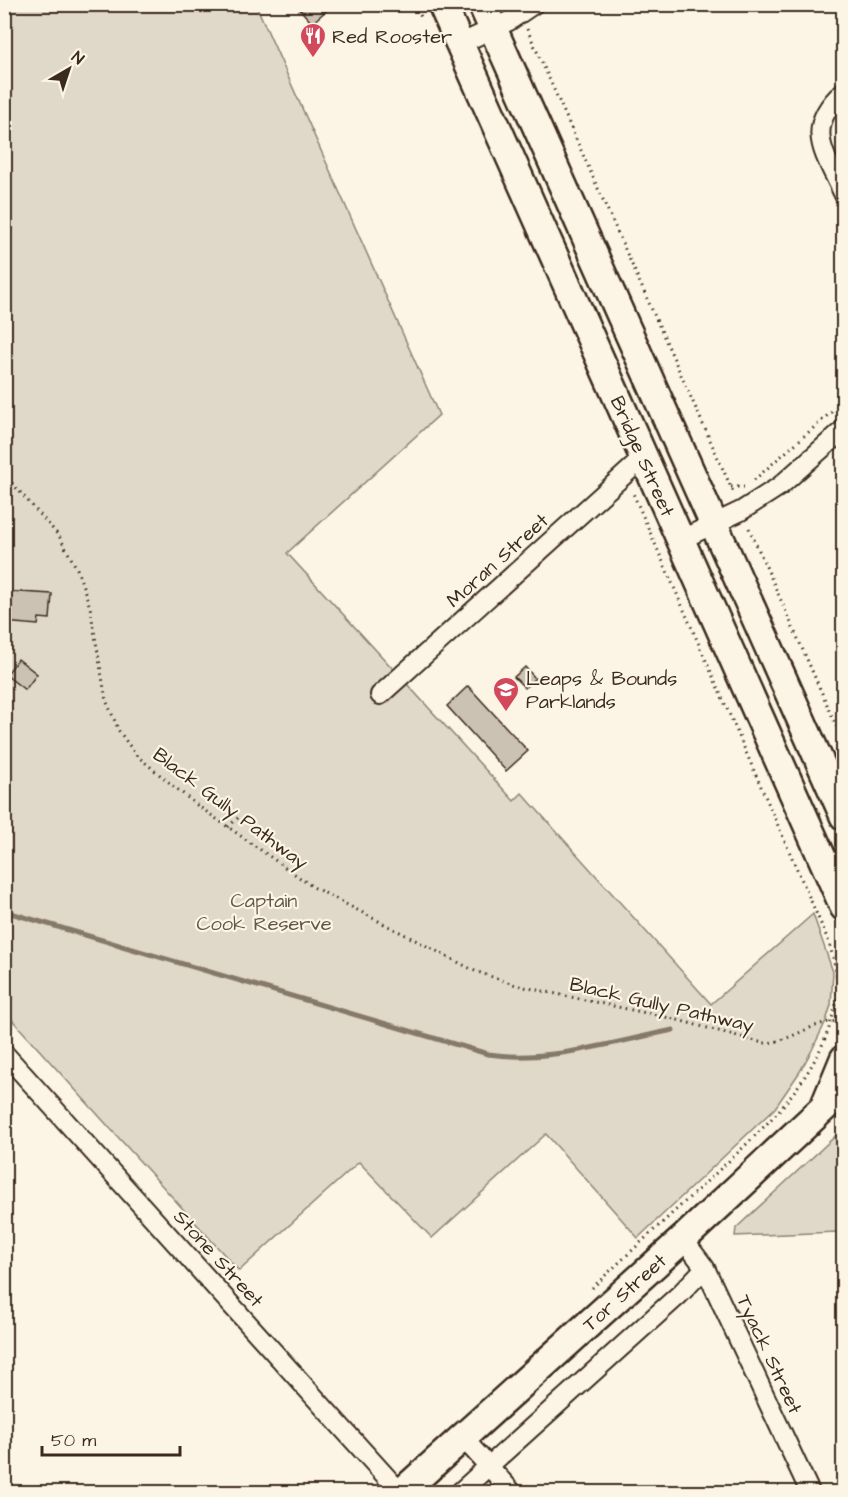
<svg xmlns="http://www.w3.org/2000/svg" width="848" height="1497" font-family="'Architects Daughter',sans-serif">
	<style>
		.green { fill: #e0d8c8; stroke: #8e8173; stroke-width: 1.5 }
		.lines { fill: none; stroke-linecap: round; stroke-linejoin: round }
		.stream { stroke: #85796b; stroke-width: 5 }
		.building { fill: #ccc2b3; stroke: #3b2a1e; stroke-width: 1.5 }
		.minor-casing { stroke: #3b2a1e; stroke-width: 22 }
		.highway-casing { stroke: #3b2a1e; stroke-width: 32 }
		.path { stroke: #3b2a1e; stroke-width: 3; stroke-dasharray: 1.5 4.5; stroke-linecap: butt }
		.minor { stroke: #fcf5e5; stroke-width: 18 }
		.highway { stroke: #fcf5e5; stroke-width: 27 }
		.labels { text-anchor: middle; stroke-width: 4.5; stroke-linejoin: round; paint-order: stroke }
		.poi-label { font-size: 20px; fill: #3b2a1e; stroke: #fcf5e5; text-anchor: start }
		.street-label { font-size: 20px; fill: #3b2a1e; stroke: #fcf5e5 }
		.park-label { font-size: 20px; fill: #645648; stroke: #fcf5e5 }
	</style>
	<rect width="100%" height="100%" fill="#fcf5e5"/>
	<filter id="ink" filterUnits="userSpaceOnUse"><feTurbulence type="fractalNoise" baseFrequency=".0167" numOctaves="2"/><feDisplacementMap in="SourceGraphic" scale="12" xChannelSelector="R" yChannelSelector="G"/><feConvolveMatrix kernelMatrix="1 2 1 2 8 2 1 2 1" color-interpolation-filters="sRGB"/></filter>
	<g filter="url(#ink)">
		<!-- green -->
		<path class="green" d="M5 5H256L439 415 287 553 514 801 522 793 711 1004 813 914 833 972 831 1005 826 1021 812 1050 799 1073 775 1108 638 1238 546 1134 432 1238 359 1162 239 1271 5 1012Z
			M843 1129V1243L838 1232 735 1236 736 1228Z"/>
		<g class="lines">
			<!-- stream -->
			<path class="stream" d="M4 911 488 1054C549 1063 614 1042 673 1030"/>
		</g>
		<!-- building -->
		<path class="building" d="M295 4H334L312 23Z
			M4 591 52 594 50 619 39 618 38 625 4 622Z
			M18 659 37 674 25 690 6 675Z
			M525 667 535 678 525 688 514 677Z
			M468 686 528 751 506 771 447 706Z"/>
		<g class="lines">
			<defs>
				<path id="minor" d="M460 44 509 21 534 4
					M844 91C802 128 825 153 844 195
					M680 540 741 511 780 486 844 429
					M380 695 643 458
					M4 1053 400 1492
					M683 1239 705 1268 810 1492
					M463 1438 512 1492
					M460 1492 680 1294 705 1268"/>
				<path id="highway" d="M442 4 844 907
					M482 4 844 816
					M825 1105 844 1059
					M402 1492 683 1239 844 1089"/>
			</defs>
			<!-- minor casing -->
			<use href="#minor" class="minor-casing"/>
			<!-- highway casing -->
			<use href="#highway" class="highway-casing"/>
			<!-- path -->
			<path class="path" d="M415 4 421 17
				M527 29 734 494
				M4 474 59 536 77 569 90 607 106 700 119 731 136 755 194 803 313 887 475 971 519 986 674 1019 763 1043C792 1043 816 1017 844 1022
				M754 480 844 401
				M731 487H744
				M749 528 844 743
				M228 827 240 816
				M592 1288C628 1254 665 1220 702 1186 751 1140 806 1094 829 1028 833 1015 838 1002 838 988 837 971 833 956 828 940L632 491"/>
			<!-- minor -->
			<use href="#minor" class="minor"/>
			<!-- highway -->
			<use href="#highway" class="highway"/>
		</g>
	</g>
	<!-- icons -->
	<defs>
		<symbol id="restaurant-pin" viewBox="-11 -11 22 30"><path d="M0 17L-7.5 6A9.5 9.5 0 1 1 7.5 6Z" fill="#d1495b" stroke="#fcf5e5"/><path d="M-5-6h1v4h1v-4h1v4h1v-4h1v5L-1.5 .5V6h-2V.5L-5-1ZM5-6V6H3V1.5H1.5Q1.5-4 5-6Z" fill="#fff"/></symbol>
		<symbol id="school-pin" viewBox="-11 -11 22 30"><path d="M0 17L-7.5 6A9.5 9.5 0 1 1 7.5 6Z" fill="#d1495b" stroke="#fcf5e5"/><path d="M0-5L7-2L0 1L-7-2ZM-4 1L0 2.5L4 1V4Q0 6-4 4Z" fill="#fff"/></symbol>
	</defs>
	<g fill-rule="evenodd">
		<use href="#restaurant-pin" x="298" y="21" width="30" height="40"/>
		<use href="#school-pin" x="491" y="675" width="30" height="40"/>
	</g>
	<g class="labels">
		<!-- poi labels -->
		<g class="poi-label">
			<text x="332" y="43">Red Rooster</text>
			<text x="526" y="685">Leaps &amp; Bounds<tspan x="526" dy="23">Parklands</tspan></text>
		</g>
		<!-- street labels -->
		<g class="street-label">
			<text transform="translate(643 456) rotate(66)" y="7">Bridge Street</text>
			<text transform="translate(497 560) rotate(-42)" y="7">Moran Street</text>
			<text transform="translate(231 808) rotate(37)" y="7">Black Gully Pathway</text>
			<text transform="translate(662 1004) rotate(13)" y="7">Black Gully Pathway</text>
			<text transform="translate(219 1258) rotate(48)" y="7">Stone Street</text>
			<text transform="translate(624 1292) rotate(-42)" y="7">Tor Street</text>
			<text transform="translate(770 1354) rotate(65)" y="7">Tyack Street</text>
		</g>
		<!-- park labels -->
		<g class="park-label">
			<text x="264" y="907">Captain<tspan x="264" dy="23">Cook Reserve</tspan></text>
		</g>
	</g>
	<!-- margin -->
	<rect width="848" height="1497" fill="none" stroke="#fcf5e5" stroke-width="24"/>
	<rect x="12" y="12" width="824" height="1473" fill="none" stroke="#3b2a1e" stroke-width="2" filter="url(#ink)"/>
	<!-- north arrow -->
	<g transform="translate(69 69) rotate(39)" stroke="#fcf5e5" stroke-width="4.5" paint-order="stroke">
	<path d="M0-4.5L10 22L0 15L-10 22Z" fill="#3b2a1e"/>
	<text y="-9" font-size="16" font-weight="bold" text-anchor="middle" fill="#3b2a1e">N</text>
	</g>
	<!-- scale -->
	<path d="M42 1446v9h138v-9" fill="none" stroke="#3b2a1e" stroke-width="3"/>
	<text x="51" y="1446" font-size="18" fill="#3b2a1e" stroke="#fcf5e5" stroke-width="4.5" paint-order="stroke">50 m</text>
</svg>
